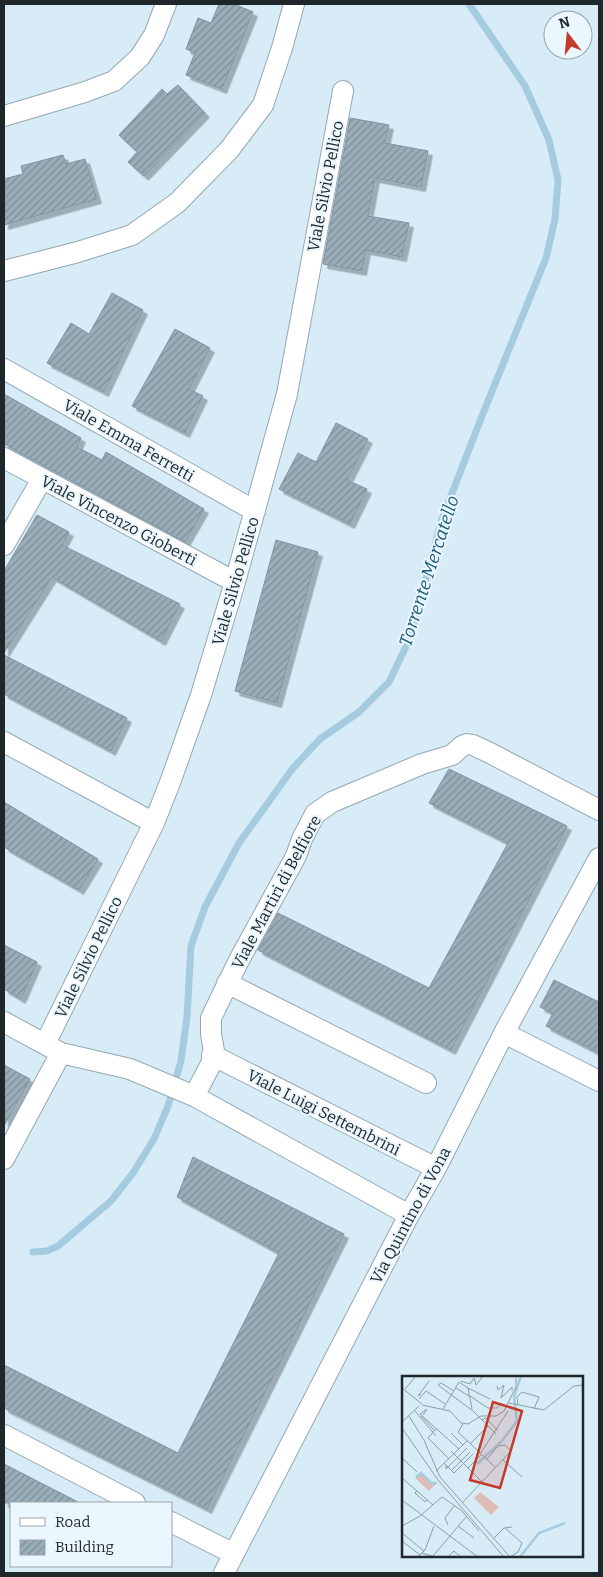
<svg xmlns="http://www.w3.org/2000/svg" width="603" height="1577" font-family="Bitter,serif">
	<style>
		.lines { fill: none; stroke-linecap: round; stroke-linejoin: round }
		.stream { stroke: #a5cbe0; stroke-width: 7 }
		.building { fill: url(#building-hatch); stroke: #80939e; filter: url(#shadow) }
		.street-casing { stroke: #94a8b3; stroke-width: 22 }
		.street { stroke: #fff; stroke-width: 20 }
		.labels { text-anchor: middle; stroke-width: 4; stroke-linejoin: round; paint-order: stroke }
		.street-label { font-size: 16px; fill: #1f272b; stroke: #ebf7fe }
		.water-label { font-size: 18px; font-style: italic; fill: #1a5c7a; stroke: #ebf7fe }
		.inset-river { fill: none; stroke: #a5cbe0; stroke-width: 2.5 }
		.inset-road { fill: none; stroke: #8d9da5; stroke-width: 1 }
		.view { fill: #c53928; fill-opacity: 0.15; stroke: #c53928; stroke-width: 2.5 }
		.inset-edge { fill: none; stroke: #1f272b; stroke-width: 2.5 }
	</style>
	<defs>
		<pattern id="building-hatch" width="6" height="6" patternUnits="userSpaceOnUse" patternTransform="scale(1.25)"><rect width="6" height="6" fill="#9aaeb9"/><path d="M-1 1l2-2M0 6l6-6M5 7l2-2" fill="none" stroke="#7d8e97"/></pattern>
		<filter id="shadow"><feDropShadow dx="4.5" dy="4.5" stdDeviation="0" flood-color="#0004"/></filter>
	</defs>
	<rect width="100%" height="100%" fill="#d7ecf7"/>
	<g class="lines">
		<!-- stream -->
		<path class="stream" d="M33 1252 47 1251 58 1246 111 1201 133 1173 154 1139 168 1106 181 1061 187 1017 191 946 205 907 239 843 293 768 320 739 359 712 389 682 410 638 442 519 484 411 546 258 555 219 558 180 549 140 525 86 469 4"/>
	</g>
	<!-- building -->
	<path class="building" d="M219 4H234L253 12 222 89 186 75 195 53 186 49 198 18 211 23Z
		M178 85 205 113 144 176 128 162 137 152 119 135 162 89 167 94Z
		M350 118 389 125 385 143 428 151 421 187 375 178 368 216 409 223 402 257 366 250 362 271 323 264Z
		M63 155 66 164 85 159 97 199 4 225V179L23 174 21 166Z
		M112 293 143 310 104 392 47 363 71 323 89 334Z
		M175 329 210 348 189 389 203 396 185 433 132 406Z
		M4 394 81 438 77 447 102 460 106 452 204 509 185 542 4 444Z
		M336 423 368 439 347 480 367 489 350 524 279 489 298 453 316 462Z
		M37 515 69 532 62 545 180 604 161 641 52 577 4 653V571Z
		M276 540 318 552 277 703 235 691Z
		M4 655 127 718 111 751 4 694Z
		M449 769 567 826 451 1050 258 950 278 913 429 988 508 843 429 803Z
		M4 802 98 859 79 890 4 847Z
		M4 945 37 962 21 999 4 989Z
		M554 980 599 1002V1053L546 1026 553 1013 540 1007Z
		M4 1065 30 1079 4 1126Z
		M193 1157 344 1234 207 1509 4 1408V1365L178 1453 279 1253 177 1197Z
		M4 1464 80 1503H4Z"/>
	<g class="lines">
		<defs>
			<path id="street" d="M4 116 85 92 114 81 140 57 154 35 166 4
				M4 271 78 252 132 235 177 203 229 150 263 105 282 48 294 4
				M4 369 255 511
				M4 458 235 582
				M4 545 42 479
				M4 742 154 823
				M227 983 426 1083
				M4 1022 61 1053 130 1069 194 1096 409 1215
				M504 1033 599 1081
				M45 1044 154 823 171 780 201 695 235 582 287 394 343 91
				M212 1055 436 1168
				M194 1096 211 1064 214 1051 211 1034V1018L238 962 296 856 302 839 315 814 332 802 422 764 452 755 462 746 467 744 473 745 490 753 599 810
				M4 1159 61 1053
				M4 1435 135 1503
				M171 1522 234 1554
				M224 1573 409 1215 436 1168 504 1033 599 858"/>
		</defs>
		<!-- street casing -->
		<use href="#street" class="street-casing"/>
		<!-- street -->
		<use href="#street" class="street"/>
	</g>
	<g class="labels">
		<!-- street labels -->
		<g class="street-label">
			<text transform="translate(325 186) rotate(-79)" y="6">Viale Silvio Pellico</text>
			<text transform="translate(129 440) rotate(30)" y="6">Viale Emma Ferretti</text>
			<text transform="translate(119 520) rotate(28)" y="6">Viale Vincenzo Gioberti</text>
			<text transform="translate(235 581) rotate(-74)" y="6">Viale Silvio Pellico</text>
			<text transform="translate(276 892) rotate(-62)" y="6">Viale Martiri di Belfiore</text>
			<text transform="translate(88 957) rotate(-64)" y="6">Viale Silvio Pellico</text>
			<text transform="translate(324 1112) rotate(27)" y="6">Viale Luigi Settembrini</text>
			<text transform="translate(410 1215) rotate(-62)" y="6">Via Quintino di Vona</text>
		</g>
		<!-- water labels -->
		<g class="water-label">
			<text transform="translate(429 571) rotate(-72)" y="6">Torrente Mercatello</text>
		</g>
	</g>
	<!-- overview -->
	<g transform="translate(402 1376)">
		<rect width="181" height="181" fill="#d7ecf7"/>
		<path d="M20 98 28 107H35L27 115 13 102ZM78 116 97 131 89 139 72 122Z" fill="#dfbcb5"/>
		<path class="inset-river" d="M75 88 100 65 115 45 112 21 119 0M14 101 19 97 29 107H35M118 181 137 157 163 147"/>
		<path class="inset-road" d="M59 5 68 8 72 2 74 9 81 0M95 10 96 14 102 9 99 22 110 11V15M0 12 20 28M54 12 67 20M66 12 88 23M3 13 14 0M52 15 39 7 36 9 71 35 94 58M19 18 16 20 27 5M68 20 86 32H95L100 27M17 23 24 15 43 28M107 27 142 34 172 10 182 9M20 29 48 35 59 47 66 48 79 40H94L102 35 114 11V0M116 29 115 21 120 16 137 21 132 33M41 33 57 6 66 12 70 33M13 35 34 60M18 38 57 73M18 38 25 33 21 39M7 40 22 64 38 101 108 181M19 40 32 54M80 44 84 42 96 55M0 46 17 30M61 48 56 56 93 91M0 52 36 104 102 181M35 52 26 62 47 83M49 57 61 69M68 68 86 50M49 75 66 92 79 79M78 78 106 35M0 82 15 96M101 84 120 101M42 87 52 97 71 78M44 89V93L65 72M66 92 80 106M50 94 68 76M34 95 65 65M0 102 31 129M15 114 13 117 23 126 25 123M0 124 76 181M60 127 109 75 103 69 96 70 85 83M46 149 43 142 52 130M0 150 18 140 40 121 59 134 77 155M56 150 72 162M103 152 120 167 116 176 108 181M0 157 22 175M92 162 102 152 110 151M0 165 18 179M19 177 34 181M31 180 64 141M16 181 23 174 32 150M46 181 52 175 59 181"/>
		<path class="view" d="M91 26 120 35 98 112 68 104Z"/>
		<rect width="181" height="181" class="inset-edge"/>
	</g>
	<!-- border -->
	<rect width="603" height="1577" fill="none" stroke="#1f272b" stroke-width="10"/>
	<!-- legend -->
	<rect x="10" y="1502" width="162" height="65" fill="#ebf7fe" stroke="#99a4aa"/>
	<rect x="20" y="1518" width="25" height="8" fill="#ffffff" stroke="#99a4aa"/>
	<text x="55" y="1527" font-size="15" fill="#1f272b">Road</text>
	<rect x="20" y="1540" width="25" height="15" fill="url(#building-hatch)" stroke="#99a4aa"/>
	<text x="55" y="1552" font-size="15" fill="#1f272b">Building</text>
	<!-- north arrow -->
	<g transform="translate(568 35) rotate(344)"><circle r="24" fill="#ebf7fe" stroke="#99a4aa"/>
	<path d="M0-4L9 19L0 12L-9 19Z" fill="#c53928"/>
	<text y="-8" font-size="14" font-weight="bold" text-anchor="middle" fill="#1f272b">N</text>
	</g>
</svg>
